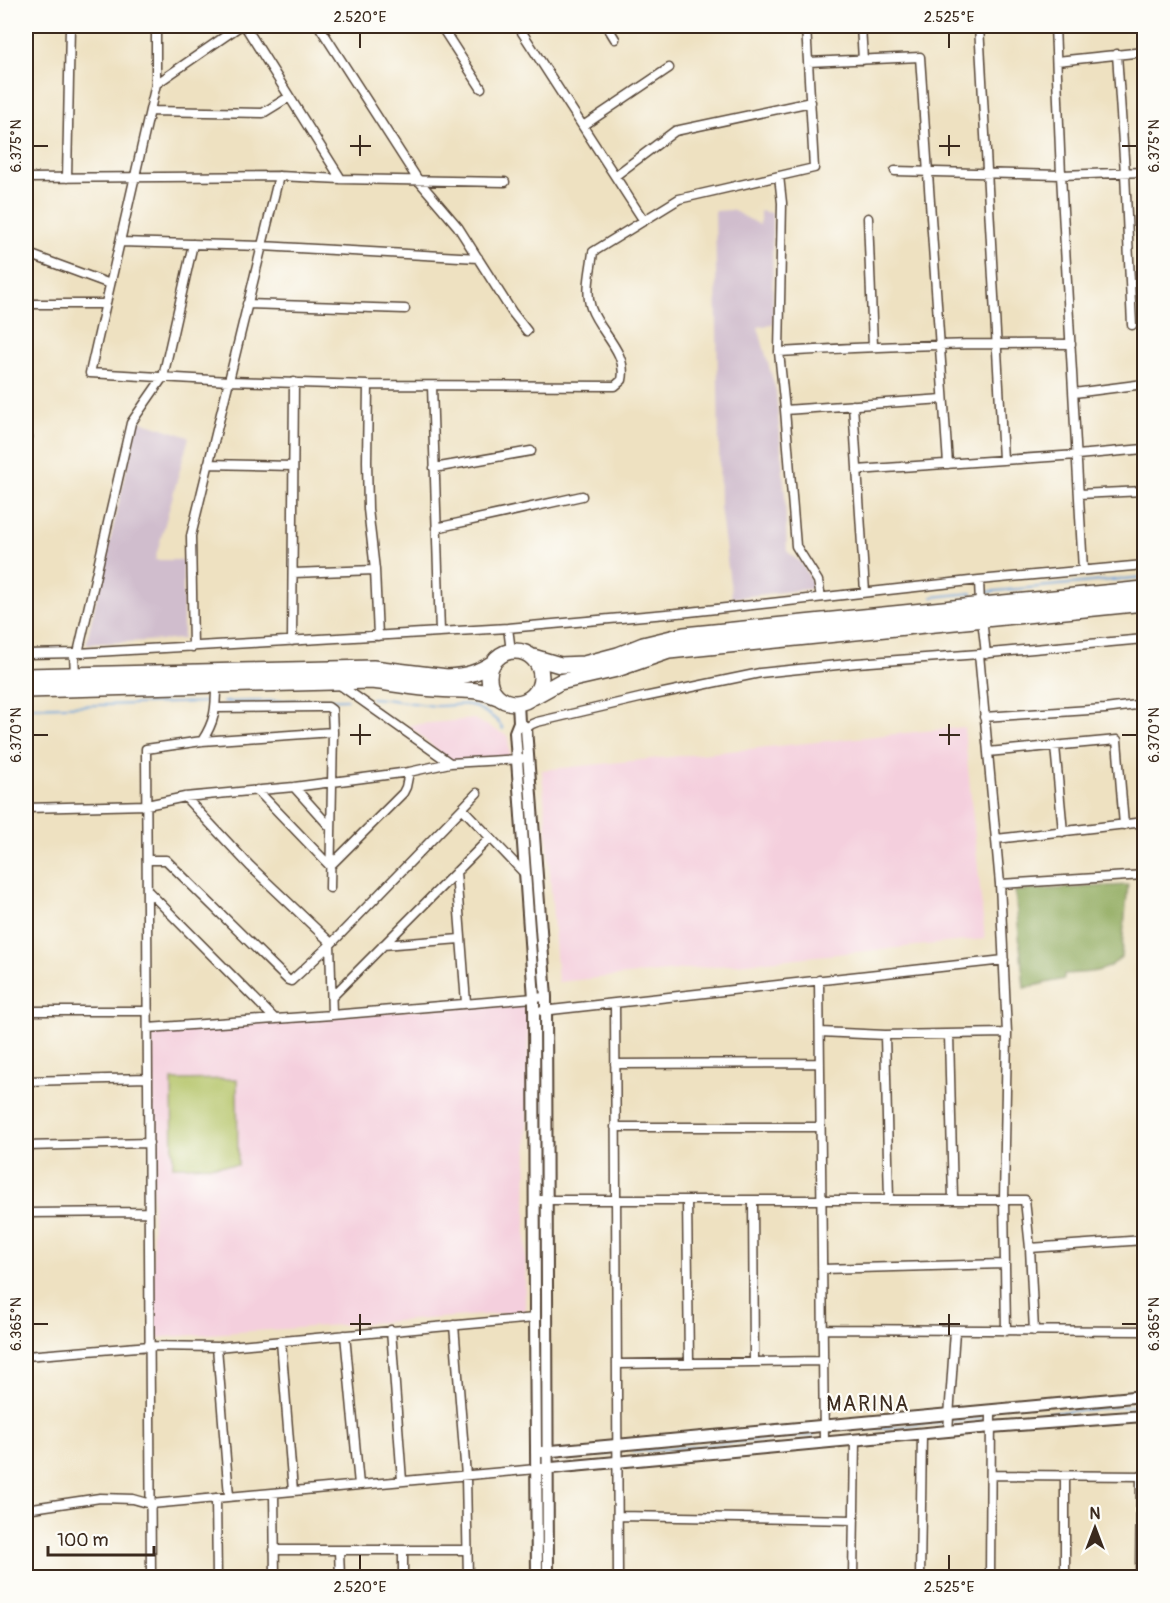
<svg xmlns="http://www.w3.org/2000/svg" width="1170" height="1603" font-family="Pangolin,sans-serif">
	<style>
		.built { fill: #f4cfdd }
		.industrial { fill: #d0bdcd }
		.green { fill: #b3c366; stroke: #777642; stroke-width: 1.5 }
		.forest { fill: #8ea95b; stroke: #646a3c; stroke-width: 1.5 }
		.lines { fill: none; stroke-linecap: round; stroke-linejoin: round }
		.stream { stroke: #6da3da; stroke-width: 2 }
		.street-casing { stroke: #564536; stroke-width: 11 }
		.secondary-casing { stroke: #564536; stroke-width: 14 }
		.highway-casing { stroke: #564536; stroke-width: 18 }
		.street { stroke: #fff; stroke-width: 8 }
		.secondary { stroke: #fff; stroke-width: 10 }
		.highway { stroke: #fff; stroke-width: 15 }
		.ticks { fill: none; stroke: #3b2a1e; stroke-width: 2 }
		.labels { text-anchor: middle; stroke-width: 4.5; stroke-linejoin: round; paint-order: stroke }
		.neighbourhood-label { font-size: 21px; letter-spacing: 1.5px; fill: #3b2a1e; stroke: #fdfcf7 }
		.neatline { fill: none; stroke: #3b2a1e; stroke-width: 2 }
		.ticks-label { font-size: 15px; text-anchor: middle; fill: #3b2a1e }
	</style>
	<rect width="100%" height="100%" fill="#fdfcf7"/>
	<filter id="ink" filterUnits="userSpaceOnUse"><feTurbulence type="fractalNoise" baseFrequency=".0167" numOctaves="2"/><feDisplacementMap in="SourceGraphic" scale="12" xChannelSelector="R" yChannelSelector="G"/><feConvolveMatrix kernelMatrix="1 2 1 2 8 2 1 2 1" color-interpolation-filters="sRGB"/></filter>
	<filter id="wash" filterUnits="userSpaceOnUse"><feTurbulence type="fractalNoise" baseFrequency=".008" numOctaves="4" result="noise"/><feDisplacementMap in="SourceGraphic" scale="24" xChannelSelector="R" yChannelSelector="G"/><feGaussianBlur stdDeviation="1.35" result="paint"/><feColorMatrix in="noise" values="0 0 0 0 0 0 0 0 0 0 0 0 0 0 0 0 0 1.4 0 .05"/><feComposite in="paint" operator="in"/></filter>
	<g filter="url(#wash)">
		<rect width="100%" height="100%" fill="#eee1c1"/>
		<!-- built -->
		<path class="built" d="M474 719 508 736 510 757 449 761 408 725Z
			M964 727 985 939 558 982 542 770Z
			M529 1000 525 1312 153 1338 152 1031Z"/>
		<!-- industrial -->
		<path class="industrial" d="M732 210 760 225V211L772 213 773 324 758 327 776 391 785 494 787 551 801 563 807 572 813 585 809 589 732 598 720 507 715 211Z
			M138 420 189 437 155 560H183V639L86 644Z"/>
		<!-- green -->
		<path class="green" d="M237 1079 238 1165 173 1166 172 1080Z"/>
		<!-- forest -->
		<path class="forest" d="M1128 885 1121 957C1104 975 1087 972 1064 974V979L1024 988 1015 891Z"/>
		<g class="lines">
			<!-- stream -->
			<path class="stream" d="M985 592 1144 577
				M932 597 972 593
				M371 698C393 699 414 704 436 706 448 707 462 702 473 706 484 711 498 718 503 729
				M223 702 347 699
				M26 707 212 702
				M950 1421 1144 1405
				M864 1430 945 1422
				M633 1452 814 1435
				M563 1458 609 1454"/>
		</g>
	</g>
	<g filter="url(#ink)">
		<g class="lines">
			<defs>
				<path id="street" d="M156 26V84L90 373 229 381 368 385 615 386 622 380C628 352 600 333 591 308 585 291 591 270 593 252L679 199 814 168 806 26
					M245 26 341 179
					M319 26 418 180 458 227 512 312 527 331
					M441 26 481 88
					M518 26 644 221
					M607 26 615 39
					M861 26 863 60
					M979 26 1003 459
					M1055 26 1061 175 1083 570
					M1117 54 1125 173 1132 325
					M1057 61 1144 52
					M808 62 920 57 948 464
					M156 84 240 26
					M150 111 263 113 289 97
					M583 126 669 68
					M895 171 1061 175 1144 172
					M615 176 675 131 811 102
					M779 176 782 203 779 352 785 410 796 546 818 581 821 597
					M26 178 279 176 341 179 505 182
					M67 178 70 26
					M868 218 873 346
					M120 242 262 246 478 258
					M26 253 110 284
					M26 304H105
					M247 304 405 309
					M779 352C876 346 973 343 1071 344
					M368 385 367 461 368 509 375 570 378 636
					M432 386 440 632
					M1074 393 1144 384
					M853 405 865 592
					M785 410 943 399
					M26 437H28
					M208 464 293 466
					M434 468 531 451
					M857 470 1077 455 1144 449
					M1079 494 1144 491
					M436 528 582 496
					M293 573 375 570
					M979 580 980 605
					M982 619 986 654
					M508 628 511 651
					M292 641 294 382
					M193 647 191 536 279 176
					M74 653 75 675
					M78 653 131 423 163 377 193 244
					M26 654 78 653 508 628 689 612 979 580 1144 565
					M979 654 1000 884 1007 1033 1004 1200 1006 1331
					M337 683 450 763
					M216 708 317 707H328L332 710 333 732 330 888
					M984 717 1105 709 1144 704
					M526 728 532 724 537 722 644 697 760 673 857 663 979 654 1144 639
					M202 741C215 721 216 709 216 685
					M1055 746 1063 832
					M988 752 1117 740 1124 825
					M294 787 331 828
					M257 790 330 866 403 793 406 787 409 772
					M185 797 250 866 330 942 332 1015
					M26 808 147 805 185 797 294 787 409 772 450 763 521 759
					M463 809 524 873
					M996 839 1144 822
					M147 860H166L288 980 291 981 330 945 477 793
					M456 872 466 1003
					M1000 884 1144 875
					M147 890 275 1019
					M383 945 460 939
					M819 980 824 1442
					M332 997 490 838
					M615 1003 618 1578
					M26 1011H148
					M542 1011 1004 960
					M148 1028 332 1015 546 997
					M820 1032 885 1035 1007 1033
					M949 1034 953 1200
					M885 1035 889 1200
					M615 1064 820 1063
					M26 1081 148 1078
					M615 1127H820
					M26 1146 149 1143
					M535 1200H1025L1030 1248 1034 1331
					M687 1200 689 1362
					M753 1200 754 1362
					M26 1213 149 1212
					M1030 1248 1144 1240
					M822 1269 1004 1264
					M454 1325 466 1476 468 1578
					M823 1329 1144 1331
					M391 1330 402 1481
					M345 1335 359 1485
					M281 1341 293 1491
					M217 1347 229 1496
					M26 1356 150 1346 217 1347 535 1318
					M617 1364 824 1361
					M948 1431 955 1331
					M991 1475 1144 1476
					M274 1493 275 1578
					M216 1498 217 1578
					M26 1509 100 1498 133 1499 151 1504 536 1469
					M618 1516 854 1520
					M274 1550H467
					M339 1550 340 1578
					M403 1550V1578
					M151 1578 146 749 202 741 333 732
					M853 1578 855 1440
					M920 1578 922 1433
					M990 1578 991 1410
					M1065 1578V1476
					M1140 1578 1141 1476"/>
				<path id="secondary" d="M518 703 519 722 515 732 534 998 535 1318 537 1578
					M519 722 526 728 546 997 548 1578
					M541 1452 1144 1396
					M541 1469 991 1427 1144 1416"/>
				<path id="highway" d="M489 677a26 26 0 1 1 52 0a26 26 0 1 1-52 0Z
					M533 657 560 665 584 664 618 655 643 645 684 635 1144 589
					M26 676 373 668 447 677C466 676 478 673 493 663
					M26 690 370 681C393 683 414 688 436 689 460 691 477 687 500 698
					M533 697 560 682 617 669 669 651 1144 603"/>
			</defs>
			<!-- street casing -->
			<use href="#street" class="street-casing"/>
			<!-- secondary casing -->
			<use href="#secondary" class="secondary-casing"/>
			<!-- highway casing -->
			<use href="#highway" class="highway-casing"/>
			<!-- street -->
			<use href="#street" class="street"/>
			<!-- secondary -->
			<use href="#secondary" class="secondary"/>
			<!-- highway -->
			<use href="#highway" class="highway"/>
		</g>
	</g>
	<!-- ticks -->
	<path class="ticks" d="M360 33V48M949 33V48M360 135V156M949 135V156M33 146H48M350 146H371M939 146H960M1122 146H1137M360 724V745M949 724V745M33 735H48M350 735H371M939 735H960M1122 735H1137M360 1314V1335M949 1314V1335M33 1324H48M350 1324H371M939 1324H960M1122 1324H1137M360 1555V1570M949 1555V1570"/>
	<g class="labels">
		<!-- neighbourhood labels -->
		<g class="neighbourhood-label">
			<text x="868" y="1411">MARINA</text>
		</g>
	</g>
	<!-- margin -->
	<rect width="1170" height="1603" fill="none" stroke="#fdfcf7" stroke-width="66"/>
	<!-- north arrow -->
	<g transform="translate(1095 1528)" stroke="#fdfcf7" stroke-width="4.5" paint-order="stroke">
	<path d="M0-4.5L10 22L0 15L-10 22Z" fill="#3b2a1e"/>
	<text y="-9" font-size="16" font-weight="bold" text-anchor="middle" fill="#3b2a1e">N</text>
	</g>
	<!-- scale -->
	<path d="M48 1546v9h106v-9" fill="none" stroke="#3b2a1e" stroke-width="3"/>
	<text x="57" y="1546" font-size="18" fill="#3b2a1e" stroke="#fdfcf7" stroke-width="4.5" paint-order="stroke">100 m</text>
	<rect x="33" y="33" width="1104" height="1537" class="neatline"/>
	<g class="ticks-label">
		<text x="360" y="22">2.520°E</text>
		<text x="949" y="22">2.525°E</text>
		<text transform="translate(16 146) rotate(-90)" y="5">6.375°N</text>
		<text transform="translate(1154 146) rotate(-90)" y="5">6.375°N</text>
		<text transform="translate(16 735) rotate(-90)" y="5">6.370°N</text>
		<text transform="translate(1154 735) rotate(-90)" y="5">6.370°N</text>
		<text transform="translate(16 1324) rotate(-90)" y="5">6.365°N</text>
		<text transform="translate(1154 1324) rotate(-90)" y="5">6.365°N</text>
		<text x="360" y="1592">2.520°E</text>
		<text x="949" y="1592">2.525°E</text>
	</g>
</svg>
